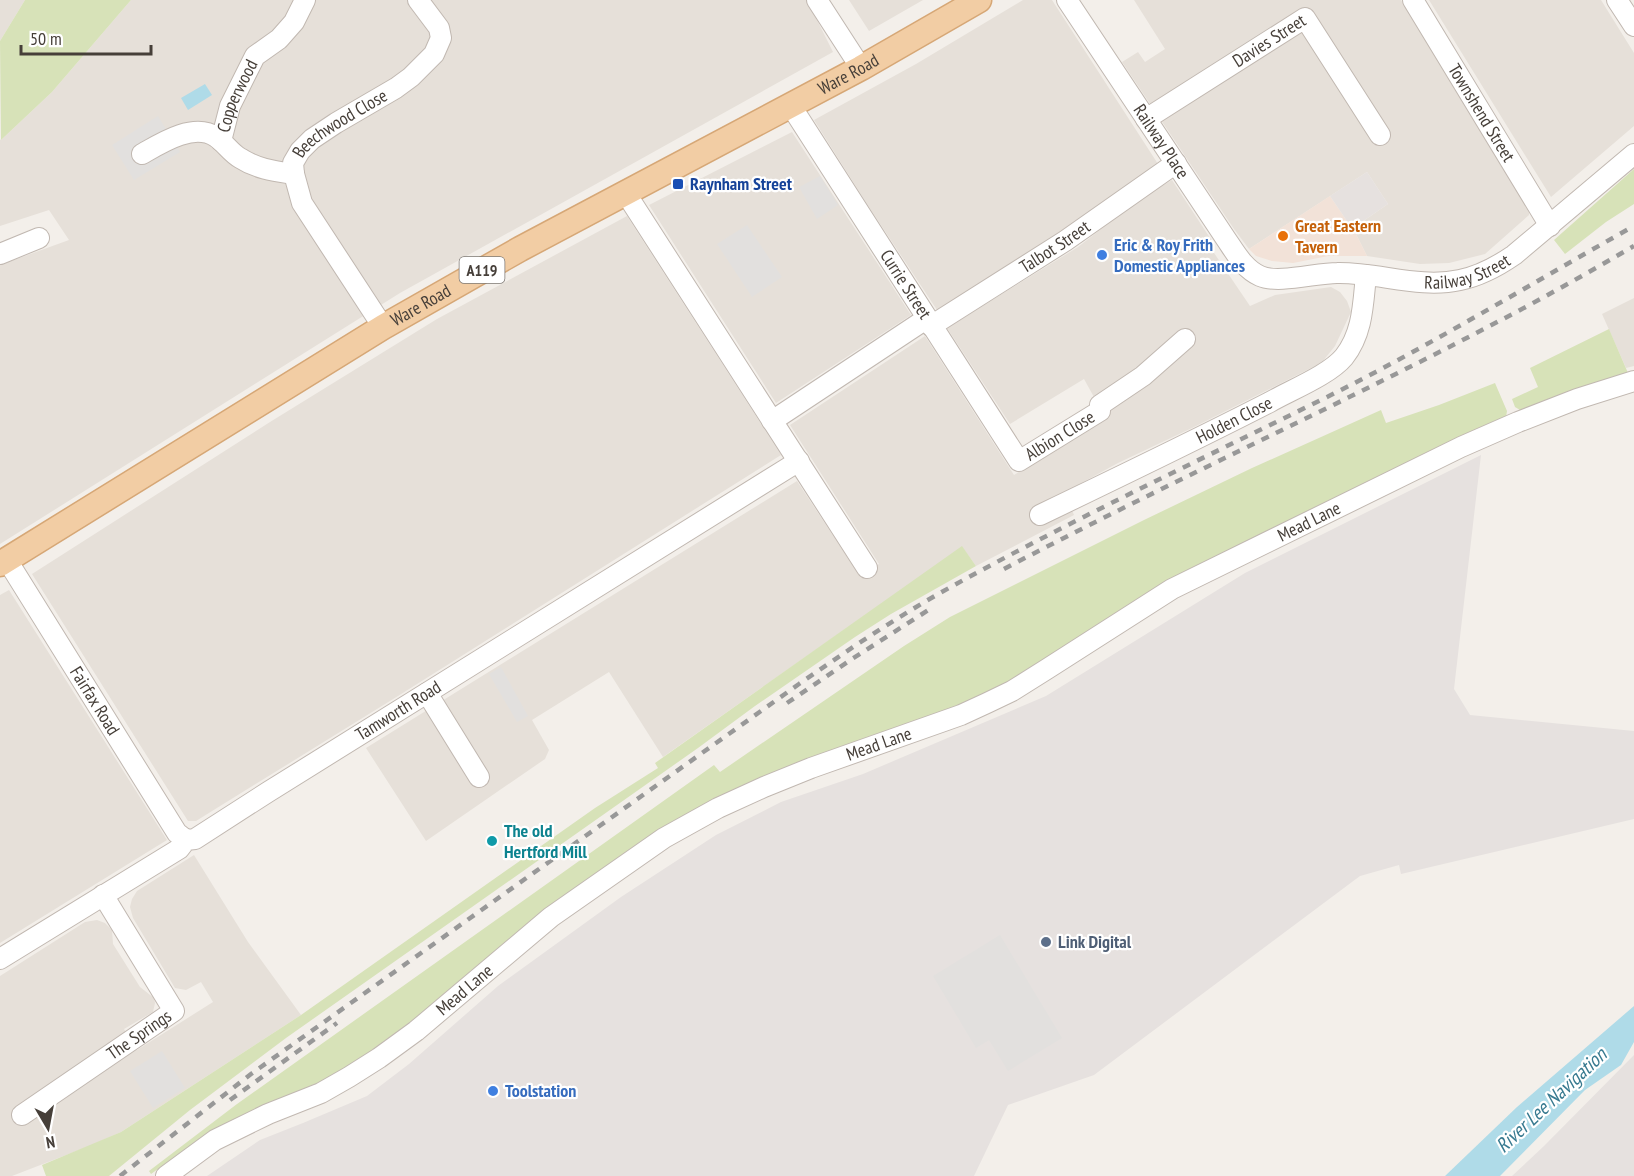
<svg xmlns="http://www.w3.org/2000/svg" width="1634" height="1176" font-family="'PT Sans Narrow',sans-serif">
	<style>
		.residential { fill: #e6e0d9 }
		.commercial { fill: #f2e2d8 }
		.industrial { fill: #e6e1df }
		.green { fill: #d7e2b8 }
		.parking { fill: #e2e0de }
		.water { fill: #afdbe8 }
		.lines { fill: none; stroke-linecap: round; stroke-linejoin: round }
		.minor-casing { stroke: #c1b8b1; stroke-width: 22 }
		.major-casing { stroke: #d6a776; stroke-width: 27 }
		.minor { stroke: #fff; stroke-width: 20 }
		.major { stroke: #f2cda4; stroke-width: 24 }
		.rail { stroke: #989898; stroke-width: 4.5; stroke-dasharray: 8 8; stroke-linecap: butt }
		.transit-dot { fill: #1a4fb4; stroke: #fff; stroke-width: 2 }
		.food-dot { fill: #e8710a; stroke: #fff; stroke-width: 2 }
		.shop-dot { fill: #3f7fe0; stroke: #fff; stroke-width: 2 }
		.culture-dot { fill: #0f9aa8; stroke: #fff; stroke-width: 2 }
		.service-dot { fill: #5c6f8a; stroke: #fff; stroke-width: 2 }
		.labels { text-anchor: middle; stroke-width: 4.5; stroke-linejoin: round; paint-order: stroke }
		.shield { fill: #fff; stroke: #7e7974; stroke-width: 1.5 }
		.shield-label { font-size: 16px; font-weight: bold; fill: #463f39 }
		.street-label { font-size: 18px; fill: #463f39; stroke: #fff }
		.transit-label { font-size: 18px; font-weight: bold; fill: #164399; stroke: #fff; text-anchor: start }
		.food-label { font-size: 18px; font-weight: bold; fill: #c56008; stroke: #fff; text-anchor: start }
		.shop-label { font-size: 18px; font-weight: bold; fill: #366cbe; stroke: #fff; text-anchor: start }
		.culture-label { font-size: 18px; font-weight: bold; fill: #0d838f; stroke: #fff; text-anchor: start }
		.service-label { font-size: 18px; font-weight: bold; fill: #4e5e75; stroke: #fff; text-anchor: start }
		.water-label { font-size: 20px; font-style: italic; fill: #387a90; stroke: #fff }
	</style>
	<rect width="100%" height="100%" fill="#f3efea"/>
	<!-- residential -->
	<path class="residential" d="M0 0H25L0 41Z
		M131 0H807L833 52 400 293 0 544V265L69 240 49 210 0 226V139L1 140 52 92Z
		M849 0H923L869 31Z
		M1023 0H1052L1158 164 1069 227 937 310 867 204 814 120 916 64Z
		M1134 0H1401L1529 210V215L1485 254 1449 263 1420 264 1367 256 1353 228 1388 204 1367 172 1249 249 1234 229 1122 62 1138 52 1145 62 1165 49Z
		M1429 0H1601L1634 53V126L1551 197Z
		M792 132 911 315 776 403 649 205Z
		M1172 180 1214 244 1210 247 1250 306 1275 295 1331 287 1340 292 1347 301 1351 312 1335 346 1323 361 1317 365 1192 428 1118 463 1065 492 1074 515 976 566 962 547 663 757 609 672 532 720 549 750 545 759 426 841 366 748 797 481 859 575 879 564 790 425 925 336 1014 475 1105 417 1084 379 1010 424 947 328 1078 247 1137 201Z
		M627 216 781 455 398 696 196 821H188L32 574 270 422 437 319Z
		M1634 298V366L1626 368 1602 314Z
		M9 590 167 840 0 943V595Z
		M194 855 248 942 301 1015 121 1132 92 1145 12 1176H0V976L85 922 97 920 105 923 112 930 113 944 140 987 154 998 155 1003 153 1012 124 1029 137 1050 213 1002 201 982 186 990 175 988 133 918 130 907 132 899 137 891Z"/>
	<!-- commercial -->
	<path class="commercial" d="M1330 196 1349 224 1353 228 1367 256H1328L1293 263 1272 261 1256 256 1249 249Z"/>
	<!-- industrial -->
	<path class="industrial" d="M1367 172 1388 204 1353 228 1349 224 1330 196Z
		M1481 455 1454 689 1470 715 1634 731V819L1401 874 1399 865 1360 876 1094 1075 1008 1105 974 1176H207L260 1140 303 1123 367 1096 409 1064 498 986 621 897 716 835 781 802 863 774 1046 696 1245 573Z
		M1634 1055V1176H1512L1544 1146Z"/>
	<!-- green -->
	<path class="green" d="M25 0H131L52 92 1 140 0 41Z
		M1634 169V204L1606 222 1565 254 1554 240Z
		M1609 329 1628 373 1520 410 1515 407 1512 399 1538 387 1530 368Z
		M1495 383 1507 411 1506 417 1218 558 1002 687 958 707 728 795 337 1076 222 1129 211 1131 151 1174 149 1171 237 1104 714 765 720 772 904 646 950 617 1144 520 1252 468 1381 410 1386 423 1439 405Z
		M962 546 976 566 891 614 855 637 755 706 698 748 286 1038 190 1110 109 1176H46L42 1165 121 1132 301 1015 595 808 658 768 655 763Z"/>
	<!-- parking -->
	<path class="parking" d="M158 116 180 152 134 180 112 145Z
		M820 176 838 205 817 219 799 187Z
		M747 225 782 277 752 297 717 244Z
		M501 667 528 716 517 722 489 674Z
		M1000 935 1062 1038 1008 1071 989 1040 976 1048 933 976Z
		M162 1051 185 1088 153 1108 130 1071Z"/>
	<!-- water -->
	<path class="water" d="M205 84 212 95 188 110 181 98Z
		M1634 1006V1042L1621 1065 1585 1090 1500 1176H1445L1517 1107Z"/>
	<g class="lines">
		<defs>
			<g id="minor">
				<path d="M817 0 861 68"/>
				<path id="s1" d="M1067 0 1226 239C1235 252 1244 269 1260 276 1278 284 1316 273 1337 273 1378 272 1419 289 1460 280 1480 276 1498 266 1514 255L1634 154"/>
				<path id="s2" d="M1413 0 1550 226"/>
				<path d="M1617 0 1634 26"/>
				<path id="s3" d="M791 106 1019 461 1100 411V405L1143 376 1185 339"/>
				<path id="s4" d="M1146 119 1305 18 1380 135"/>
				<path id="s5" d="M221 141 230 106 255 56 279 39 294 22 305 0"/>
				<path d="M142 154C161 143 194 122 216 137 225 143 231 153 240 158 257 169 274 171 294 174"/>
				<path d="M625 192 867 568"/>
				<path d="M0 254 39 238"/>
				<path id="s6" d="M931 326 1065 241 1176 163"/>
				<path id="s7" d="M383 327 302 203 294 174 293 163 300 151 312 139 336 123 396 88 411 77 434 54 441 38 439 28 418 0"/>
				<path d="M772 421 926 319"/>
				<path id="s8" d="M1040 515C1117 478 1194 441 1270 402 1291 390 1329 375 1344 357 1363 333 1363 304 1366 275"/>
				<path id="s9" d="M7 560 177 833 186 840"/>
				<path d="M427 693 479 777"/>
				<path id="s10" d="M0 959 179 849 186 840 195 839 268 792 799 461"/>
				<path id="s11" d="M22 1115 174 1011 103 895"/>
				<path id="s12" d="M166 1176 215 1140 268 1114 321 1093 349 1077 379 1058 416 1031 551 917 664 838 718 808 764 787 811 768 961 715 987 703 1012 691 1047 669 1172 589 1461 447 1518 422 1577 399 1634 381"/>
			</g>
			<g id="major">
				<path id="s13" d="M0 564 383 327 520 249 861 68 979 0"/>
			</g>
		</defs>
		<!-- minor casing -->
		<use href="#minor" class="minor-casing"/>
		<!-- major casing -->
		<use href="#major" class="major-casing"/>
		<!-- minor -->
		<use href="#minor" class="minor"/>
		<!-- major -->
		<use href="#major" class="major"/>
		<!-- rail -->
		<path class="rail" d="M1004 569C1169 482 1338 406 1503 319 1547 296 1591 271 1634 246
			M787 703 852 659 930 609
			M230 1100 337 1023
			M120 1176 251 1074 799 684C845 652 891 621 940 593 1067 522 1198 461 1329 396 1433 344 1532 283 1634 226"/>
	</g>
	<!-- markers -->
	<rect class="transit-dot" x="672" y="178" width="12" height="12" rx="3"/>
	<circle class="food-dot" cx="1283" cy="236" r="6"/>
	<g class="shop-dot">
		<circle cx="1102" cy="255" r="6"/>
		<circle cx="493" cy="1091" r="6"/>
	</g>
	<circle class="culture-dot" cx="492" cy="841" r="6"/>
	<circle class="service-dot" cx="1046" cy="942" r="6"/>
	<g class="labels">
		<!-- shield labels -->
		<rect class="shield" x="459.5" y="257" width="45" height="26" rx="4.5"/>
		<g class="shield-label">
			<text x="482" y="276">A119</text>
		</g>
		<!-- street labels -->
		<g class="street-label">
			<text dy="6" stroke="none"><textPath href="#s4" startOffset="146">Davies Street</textPath></text>
			<text dy="6" stroke="none"><textPath href="#s13" startOffset="980">Ware Road</textPath></text>
			<text dy="6" stroke="none"><textPath href="#s5" startOffset="48">Copperwood</textPath></text>
			<text dy="6" stroke="none"><textPath href="#s2" startOffset="132">Townshend Street</textPath></text>
			<text dy="6" stroke="none"><textPath href="#s7" startOffset="252">Beechwood Close</textPath></text>
			<text dy="6" stroke="none"><textPath href="#s1" startOffset="170">Railway Place</textPath></text>
			<text dy="6" stroke="none"><textPath href="#s6" startOffset="147">Talbot Street</textPath></text>
			<text dy="6" stroke="none"><textPath href="#s1" startOffset="548">Railway Street</textPath></text>
			<text dy="6" stroke="none"><textPath href="#s3" startOffset="212">Currie Street</textPath></text>
			<text dy="6" stroke="none"><textPath href="#s13" startOffset="494">Ware Road</textPath></text>
			<text dy="6" stroke="none"><textPath href="#s8" startOffset="216">Holden Close</textPath></text>
			<text dy="6" stroke="none"><textPath href="#s3" startOffset="470">Albion Close</textPath></text>
			<text dy="6" stroke="none"><textPath href="#s12" startOffset="1326">Mead Lane</textPath></text>
			<text dy="6" stroke="none"><textPath href="#s9" startOffset="166">Fairfax Road</textPath></text>
			<text dy="6" stroke="none"><textPath href="#s10" startOffset="471">Tamworth Road</textPath></text>
			<text dy="6" stroke="none"><textPath href="#s12" startOffset="840">Mead Lane</textPath></text>
			<text dy="6" stroke="none"><textPath href="#s12" startOffset="354">Mead Lane</textPath></text>
			<text dy="6" stroke="none"><textPath href="#s11" startOffset="142">The Springs</textPath></text>
		</g>
		<!-- transit labels -->
		<g class="transit-label">
			<text x="690" y="190">Raynham Street</text>
		</g>
		<!-- food labels -->
		<g class="food-label">
			<text x="1295" y="232">Great Eastern<tspan x="1295" dy="21">Tavern</tspan></text>
		</g>
		<!-- shop labels -->
		<g class="shop-label">
			<text x="1114" y="251">Eric &amp; Roy Frith<tspan x="1114" dy="21">Domestic Appliances</tspan></text>
			<text x="505" y="1097">Toolstation</text>
		</g>
		<!-- culture labels -->
		<g class="culture-label">
			<text x="504" y="837">The old<tspan x="504" dy="21">Hertford Mill</tspan></text>
		</g>
		<!-- service labels -->
		<g class="service-label">
			<text x="1058" y="948">Link Digital</text>
		</g>
		<!-- water labels -->
		<g class="water-label">
			<text transform="translate(1551 1100) rotate(-43)" y="7">River Lee Navigation</text>
		</g>
	</g>
	<!-- north arrow -->
	<g transform="translate(48 1128) rotate(170)" stroke="#ffffff" stroke-width="4.5" paint-order="stroke">
	<path d="M0-4.5L10 22L0 15L-10 22Z" fill="#463f39"/>
	<text y="-9" font-size="16" font-weight="bold" text-anchor="middle" fill="#463f39">N</text>
	</g>
	<!-- scale -->
	<path d="M21 45v9h130v-9" fill="none" stroke="#463f39" stroke-width="3"/>
	<text x="30" y="45" font-size="18" fill="#463f39" stroke="#ffffff" stroke-width="4.5" paint-order="stroke">50 m</text>
</svg>
